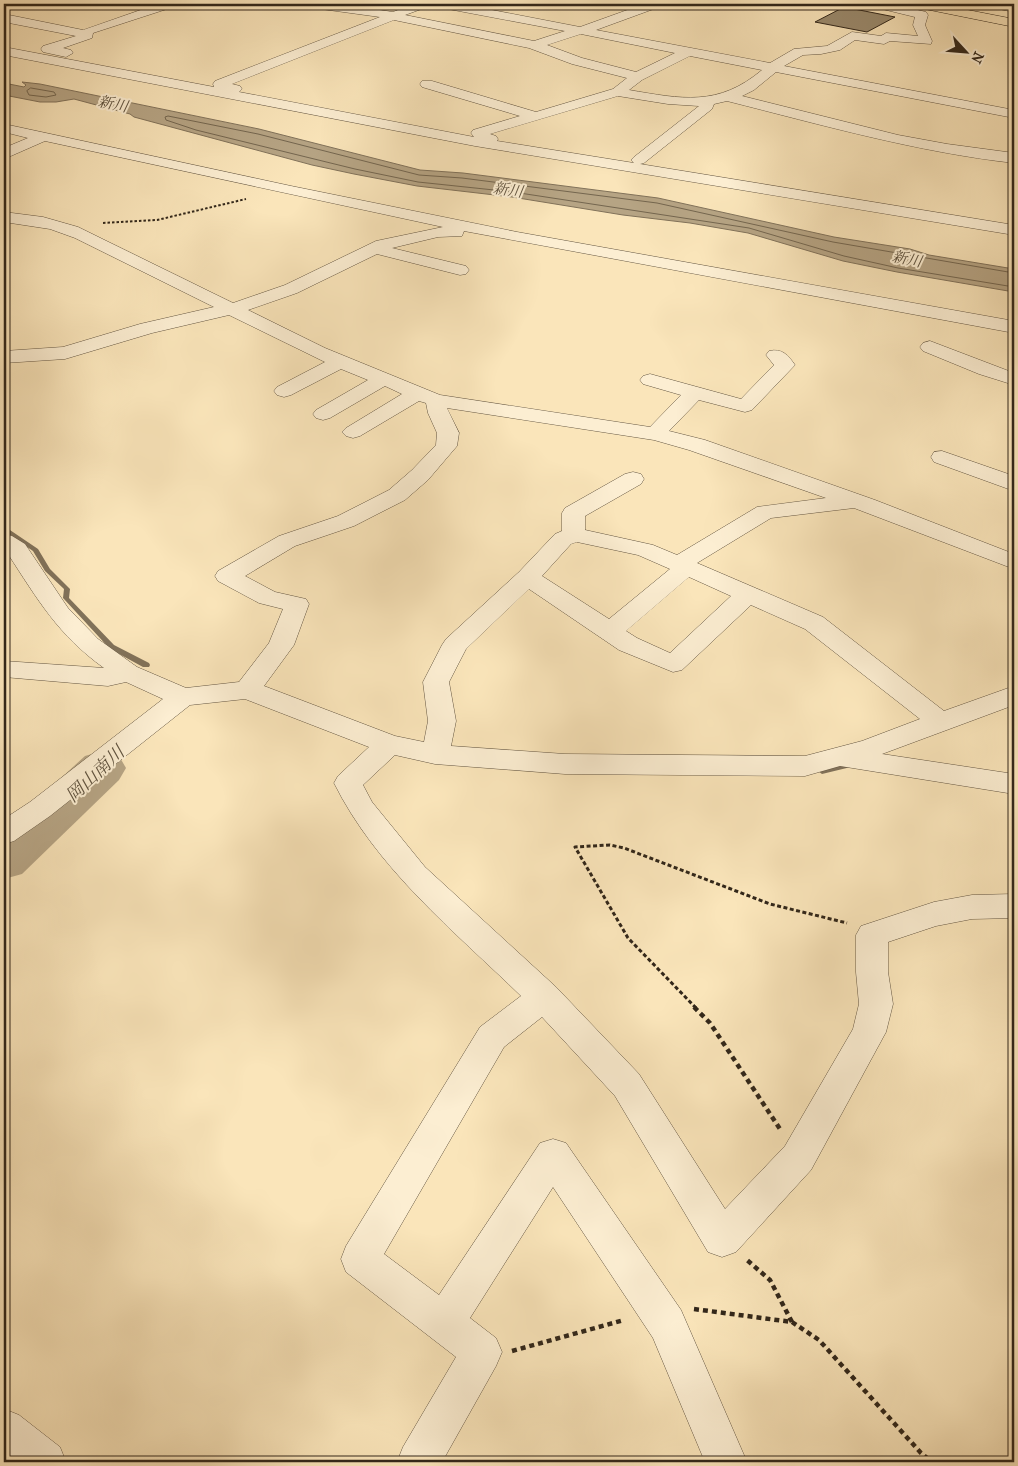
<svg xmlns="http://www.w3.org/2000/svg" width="1018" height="1466" font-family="'IM FELL French Canon','Noto Serif JP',serif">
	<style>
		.water { fill: #b6a484; stroke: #81725a }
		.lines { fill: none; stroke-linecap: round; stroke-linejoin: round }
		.shore { stroke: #74664f; stroke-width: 1 }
		.stream { fill: #81725a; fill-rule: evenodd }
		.river { fill: #b6a484; fill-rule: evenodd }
		.building { fill: #9a8a6d; stroke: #32271a }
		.minor-casing { stroke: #645642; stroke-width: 1 }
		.major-casing { stroke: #32271a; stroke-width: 1 }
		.path-far3 { stroke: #32271a; stroke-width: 1; stroke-dasharray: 2 1; stroke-linecap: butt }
		.path-far2 { stroke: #32271a; stroke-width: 2; stroke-dasharray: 2.5 2; stroke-linecap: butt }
		.path-far1 { stroke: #32271a; stroke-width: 3; stroke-dasharray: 4 2.5; stroke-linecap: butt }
		.path { stroke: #32271a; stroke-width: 4.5; stroke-dasharray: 5 4; stroke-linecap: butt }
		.minor { fill: #fceed2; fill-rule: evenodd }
		.major { fill: #fae5ba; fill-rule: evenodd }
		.labels { text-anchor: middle; stroke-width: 4; stroke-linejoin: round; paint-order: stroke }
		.far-water-label { font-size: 15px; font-style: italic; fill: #60533f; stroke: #fceed2 }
		.water-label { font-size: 18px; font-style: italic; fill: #60533f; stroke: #fceed2 }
	</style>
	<rect width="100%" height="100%" fill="#fae5ba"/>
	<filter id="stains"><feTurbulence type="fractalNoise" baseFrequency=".004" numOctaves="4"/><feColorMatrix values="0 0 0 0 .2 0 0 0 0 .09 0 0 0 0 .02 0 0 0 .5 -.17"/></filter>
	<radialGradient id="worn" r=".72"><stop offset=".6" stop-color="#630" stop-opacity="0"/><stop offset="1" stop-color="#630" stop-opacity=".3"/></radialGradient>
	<!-- water -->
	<path class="water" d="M22 82 40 84 259 129 420 170 463 173 658 198 834 237 910 249 929 255 1014 269V292L897 272 843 261 748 233 690 223 623 215 512 197 417 186 354 174 312 165 134 117 130 114 74 99 56 102H40L4 95V83L24 87 26 85Z"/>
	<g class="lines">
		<!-- shore -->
		<path class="shore" d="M31 88 54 92 56 95 46 97 29 95 27 91Z
			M1014 273 833 242 657 203 462 178 419 175 258 134 168 116 165 117 166 120 196 130 355 169 418 182 513 192 749 228 844 256 898 268 1014 287"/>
		<!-- stream -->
		<path class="stream" d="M4 526 38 549 50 569 70 589 69 598 114 645 149 663 150 665 149 667H143L110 649 64 599 63 598 64 589 45 571 33 551 4 531Z
			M852 761 856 764 855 766 822 774 818 771 822 768Z"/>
		<!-- river -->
		<path class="river" d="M102 751 119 756 126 768 119 780 22 874 4 879V830L85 756Z"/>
	</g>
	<!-- building -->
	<path class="building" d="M844 7 895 17 867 32 815 22Z"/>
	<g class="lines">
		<defs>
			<path id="minor" d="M158 4H175L173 7 93 33 92 38 63 48 71 50 73 53 66 57 43 52 41 49 43 46 76 36 4 22V14L83 30Z
				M308 4H339L393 12 413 4H429L427 7 405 15 534 41 565 31 443 8 437 4H461L580 27 644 4H661L659 7 596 30 770 63 794 49 827 46 852 32 881 36 886 33 918 36 913 25 915 17 874 7 872 4H892L926 12 928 15 925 25 932 41 931 44 890 41 884 44 855 40 840 50 821 54 803 55 784 66 1014 110V118L776 72 754 90 742 96 898 135 947 144 1014 153V163C917 152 822 125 727 101L714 104 712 109 644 163 640 164 1014 225V235L475 146 4 55V47L214 87 213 84 215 81 380 17 314 8ZM394 20 529 48 572 64 627 78 613 89 536 112 432 81H422L420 84 422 87 520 116 473 130 471 133 474 137 239 92 242 89 240 86 232 84ZM581 34 675 53 636 72 582 58 547 45ZM690 56 762 70C718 107 682 99 629 90L642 80ZM618 96 668 104 699 106 634 157 631 160 634 163 497 141 498 139 496 136 490 134Z
				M987 4H1014V12L989 7Z
				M4 124 291 186 517 232 1014 321V333L464 231 462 236 438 237 392 248 466 266 469 270 466 274 460 275 377 254 297 293 248 310 325 348 440 395 650 427 681 395 643 384 640 380 643 376 650 374 741 399 774 365 766 355 769 351C782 348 788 355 795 365L752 410 745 412 699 400 669 431 705 440 875 500 1014 554V569L854 508 771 518 697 563 823 617 944 711 1014 686V705L882 754 1014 774V794L840 766 805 776 565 774 435 764 395 755 363 785 372 802 425 867 556 987 639 1074 725 1209 785 1146 853 1029 859 1004 856 972V935L861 926 934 902 972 895 1014 894V918L972 919 936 926 888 942V972L893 1004 886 1032 811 1170 736 1252 722 1257 708 1252 615 1096 542 1017 504 1047 384 1254 439 1295 540 1143 553 1139 566 1143 681 1310 747 1462H705L653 1338 553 1187 470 1318 496 1338 502 1352 496 1366 442 1462H397L403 1447 456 1357 346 1272 341 1259 346 1246 480 1027 521 996C453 930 377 869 334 783L338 776 369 747 245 699 190 705 50 816 14 841 4 844V819L30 802 163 699 126 682 108 686 4 677V661L104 668C58 635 38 600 8 554L4 551V534L12 536 25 544 68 608 98 639 137 667 186 688 239 682 269 643 283 609 259 603 218 581 215 576 218 571 279 536 338 516 389 490 412 470 436 445 437 433 428 413 426 403 419 401 360 436 353 438 346 436 342 432 346 428 402 394 385 386 330 418 323 420 316 418 313 414 316 410 368 380 341 369 291 395 284 397 277 395 274 391 277 387 325 362 229 315 152 333 65 359 4 363V351L63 347 140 324 214 307 75 238 50 229 4 222V212L43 217 78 227 233 303 285 285 376 241 443 227 45 141 4 159V148L28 138 4 132ZM447 408 654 440 689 450 826 498 757 507 677 555 653 545 585 530V516L641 484 644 479 641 474 633 472 625 474 565 508 562 513V531L555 534 519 572 446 639 442 645 423 682 428 721 424 742 395 736 264 686 294 645 309 604 306 599 275 592 245 576 295 546 354 526 405 500 428 480 457 446 459 433ZM577 542 638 555 670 569 609 619 542 576 571 544ZM689 577 731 596 670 653 637 638 626 631ZM529 589 619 650 673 672 682 670 751 605 805 629 920 719 862 741 805 756 565 754 451 746 456 721 449 682 466 649Z
				M930 341 1014 373V385L979 374 923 351 920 347 923 343Z
				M942 451 1014 476V491L934 462 931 457 934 452Z
				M4 1409 19 1415 60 1447 66 1462H11L4 1457Z"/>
			<path id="major" d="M914 4H937L1014 19V27L920 8Z"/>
		</defs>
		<!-- minor casing -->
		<use href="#minor" class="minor-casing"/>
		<!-- major casing -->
		<use href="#major" class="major-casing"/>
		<!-- path-far3 -->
		<path class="path-far3" d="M102 4 111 6"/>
		<!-- path-far2 -->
		<path class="path-far2" d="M103 223 157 220 246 199"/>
		<!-- path-far1 -->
		<path class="path-far1" d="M696 1008 628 938 575 847 610 845 624 848 770 904 847 923"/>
		<!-- path -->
		<path class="path" d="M694 1007 710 1023 780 1129
			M694 1309 792 1322 770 1280 747 1260
			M792 1322 819 1340 921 1453 932 1462
			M512 1351 624 1320"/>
		<!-- minor -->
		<use href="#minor" class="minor"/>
		<!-- major -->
		<use href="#major" class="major"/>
	</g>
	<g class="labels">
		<!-- far-water labels -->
		<g class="far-water-label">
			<text transform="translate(113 104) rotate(11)" y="5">新川</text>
			<text transform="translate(508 190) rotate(8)" y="5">新川</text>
			<text transform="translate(907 259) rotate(11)" y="5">新川</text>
		</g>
		<!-- water labels -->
		<g class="water-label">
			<text transform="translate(95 774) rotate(-43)" y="6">岡山南川</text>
		</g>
	</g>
	<!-- margin -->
	<rect width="1018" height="1466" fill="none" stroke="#fae5ba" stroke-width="20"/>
	<rect x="5" y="5" width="1008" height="1456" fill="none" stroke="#32271a" stroke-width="2.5"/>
	<rect x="10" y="10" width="998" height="1446" fill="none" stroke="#32271a"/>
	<!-- north arrow -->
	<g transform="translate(966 52) rotate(116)" stroke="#fceed2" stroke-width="4" paint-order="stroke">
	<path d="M0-4L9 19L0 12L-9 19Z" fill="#32271a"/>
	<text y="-8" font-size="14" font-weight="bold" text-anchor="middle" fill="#32271a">N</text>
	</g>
	<rect width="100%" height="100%" filter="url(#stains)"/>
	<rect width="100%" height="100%" fill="url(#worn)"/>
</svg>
